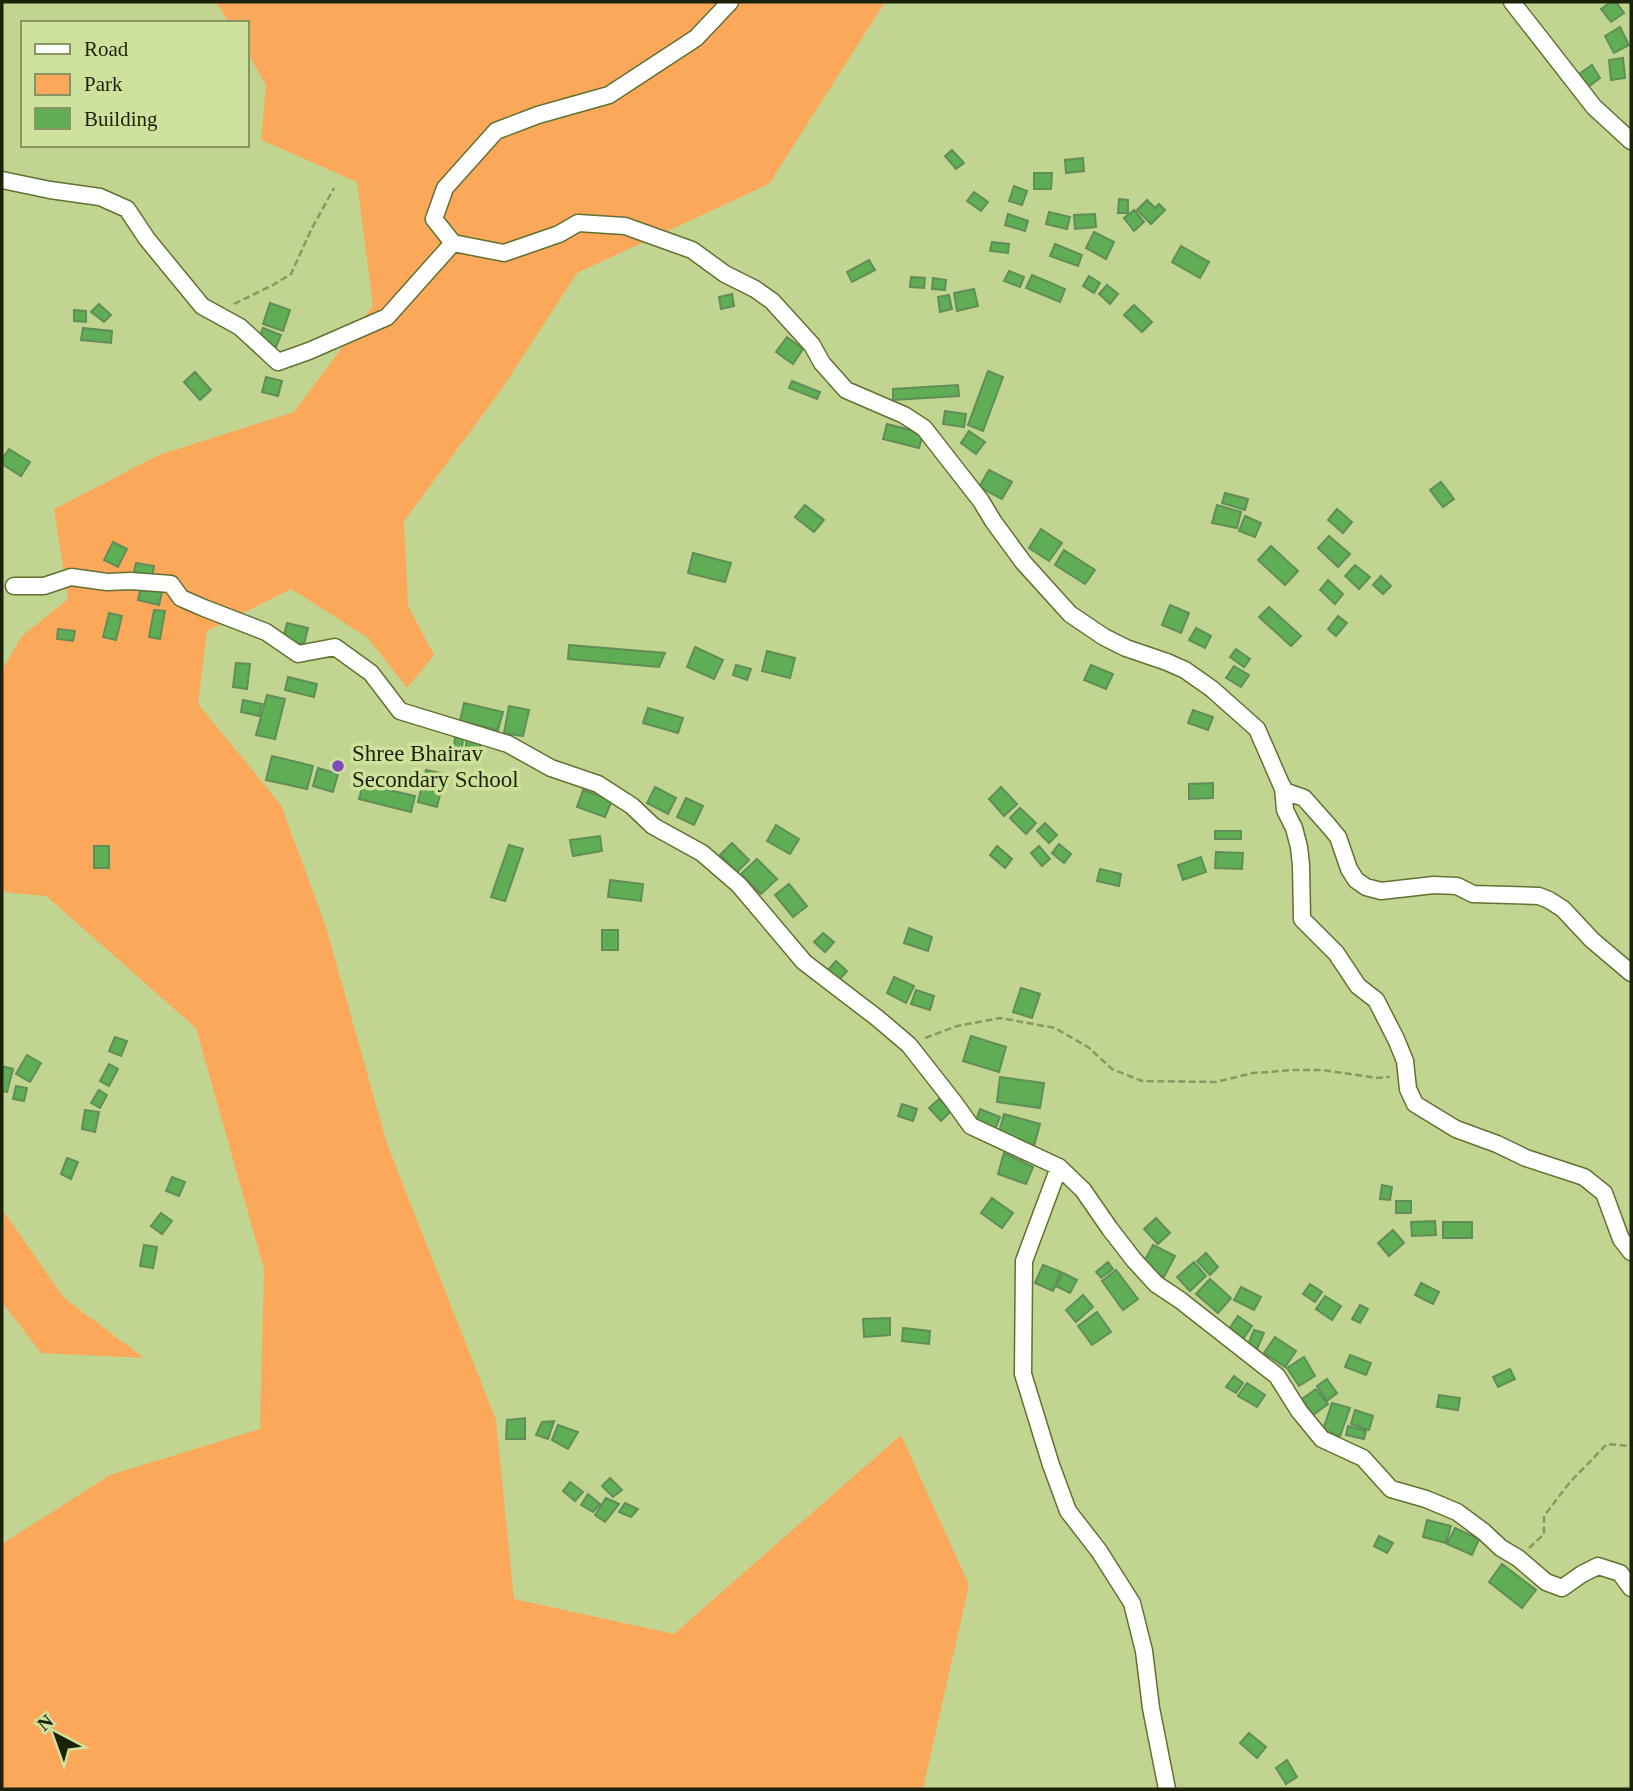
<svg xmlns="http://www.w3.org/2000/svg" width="1633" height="1791" font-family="'Times New Roman',serif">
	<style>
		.green { fill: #fca85a }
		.building { fill: #5fad55; stroke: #608d59; stroke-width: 2 }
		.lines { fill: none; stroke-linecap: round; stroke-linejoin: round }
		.minor-casing { stroke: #607130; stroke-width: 19 }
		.path { stroke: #889862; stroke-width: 2.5; stroke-dasharray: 7 3.5; stroke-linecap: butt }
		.minor { stroke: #fff; stroke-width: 16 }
		.poi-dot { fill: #7f49c0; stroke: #cee29e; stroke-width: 2.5 }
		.labels { text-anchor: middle; stroke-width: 7; stroke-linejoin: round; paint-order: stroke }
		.poi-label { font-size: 23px; fill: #1b2207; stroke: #cee29e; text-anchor: start }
	</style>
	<rect width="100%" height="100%" fill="#c1d591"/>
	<!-- green -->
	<path class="green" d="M216 2H885L769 184 577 273 501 390 404 521 408 606 434 655 407 688 367 637 291 589 207 631 198 704 281 805 326 927 387 1144 496 1420 514 1599 674 1634 901 1435 969 1585 923 1789H2V1544L110 1475 260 1429 264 1269 196 1028 46 896 2 892V670L22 636 68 599 54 509 159 455 294 412 373 306 357 182 261 140 266 85 247 52V23H229Z
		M2 1209 64 1298 144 1358 41 1353 2 1302Z"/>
	<!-- building -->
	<path class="building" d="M1611 2H1616L1624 13 1611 22 1601 9Z
		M1620 27 1629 45 1614 53 1605 36Z
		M1623 58 1625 78 1611 80 1609 60Z
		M1592 65 1600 78 1588 87 1579 74Z
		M952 150 964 163 956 169 945 156Z
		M1083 158 1084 171 1066 173 1065 160Z
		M1034 173H1052L1051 189H1034Z
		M1014 186 1027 191 1022 205 1009 201Z
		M974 192 988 202 981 211 967 201Z
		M1119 199 1128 200V213H1118Z
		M1147 200 1155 208 1159 204 1165 210 1151 224 1137 210Z
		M1134 210 1144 222 1134 231 1124 218Z
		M1049 212 1070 217 1067 229 1046 224Z
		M1008 214 1028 221 1025 231 1005 225Z
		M1095 214 1096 227 1075 229 1074 215Z
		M1094 232 1114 242 1106 259 1086 248Z
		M992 242 1009 244 1008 253 990 251Z
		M1055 244 1082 255 1078 266 1050 256Z
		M1181 246 1209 262 1200 278 1172 262Z
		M869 260 875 270 852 282 847 272Z
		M1009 271 1024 277 1020 287 1004 281Z
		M1032 275 1065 289 1060 302 1026 288Z
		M1089 276 1100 283 1094 293 1083 286Z
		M911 277 925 278 924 288 910 287Z
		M933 278 946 280 945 290 932 289Z
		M1107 285 1118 294 1110 304 1099 294Z
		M974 289 978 306 957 311 954 293Z
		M732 294 734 306 721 309 719 297Z
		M949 295 952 309 940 312 938 297Z
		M270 303 290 310 283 331 263 324Z
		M99 304 111 315 104 322 91 312Z
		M1134 305 1152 322 1142 332 1124 315Z
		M74 310 86 311V322L74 321Z
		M83 328 112 331 111 343 81 340Z
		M263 328 281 335 276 347 258 340Z
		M787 337 803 349 793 364 776 352Z
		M988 371 1003 377 983 431 968 425Z
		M195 372 211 390 200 400 184 382Z
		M266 377 282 381 278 396 262 392Z
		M792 381 820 392 817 399 789 388Z
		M958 385 959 396 893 400V389Z
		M945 411 966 414 964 427 943 424Z
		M887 424 923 433 919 448 883 439Z
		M969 431 985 442 976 454 961 443Z
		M9 449 30 462 21 476 2 464V459Z
		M989 470 1012 482 1002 499 979 487Z
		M1441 482 1454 499 1443 507 1430 490Z
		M1225 493 1248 499 1245 510 1222 503Z
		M805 505 824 520 814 532 795 517Z
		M1217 505 1241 512 1237 528 1212 523Z
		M1337 509 1352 522 1343 533 1328 520Z
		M1245 516 1261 523 1255 537 1239 531Z
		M1041 529 1062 543 1049 561 1029 548Z
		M1329 536 1350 554 1338 567 1318 548Z
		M113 542 127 549 118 567 104 560Z
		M1271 546 1298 571 1285 585 1258 560Z
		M1064 550 1095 570 1085 584 1055 565Z
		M693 553 731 563 725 582 688 573Z
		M136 563 154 566 152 579 133 576Z
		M1355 565 1370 577 1359 589 1345 576Z
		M1381 576 1391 586 1383 594 1373 585Z
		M1328 580 1343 594 1335 604 1320 590Z
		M141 587 162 592 159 605 138 600Z
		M1170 605 1189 613 1181 633 1162 625Z
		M1269 607 1301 636 1291 646 1259 617Z
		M154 610 165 611 160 639 149 637Z
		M109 613 122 616 116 640 103 637Z
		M1338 616 1347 623 1336 636 1328 629Z
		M287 623 308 628 304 644 283 640Z
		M1196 628 1211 636 1205 648 1189 640Z
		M58 629 75 631 73 641 57 639Z
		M569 645 665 653 659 667 568 659Z
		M695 647 723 660 714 679 687 667Z
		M1236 649 1250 659 1244 667 1230 657Z
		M767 651 795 658 790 678 762 671Z
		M236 663 250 664 247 689 233 687Z
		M736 665 751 669 747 680 733 675Z
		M1091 665 1113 674 1106 689 1084 680Z
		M1234 666 1249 675 1241 687 1226 678Z
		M288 677 317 684 314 697 285 690Z
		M267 695 285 699 275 739 256 735Z
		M243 700 262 704 259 716 241 712Z
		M464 703 503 712 498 730 460 721Z
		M509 706 529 710 523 736 504 733Z
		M648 708 683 718 678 733 643 723Z
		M1193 710 1213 717 1208 730 1188 723Z
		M455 737 463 738 461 756H453Z
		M467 738 481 740 480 755 465 754Z
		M272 756 313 766 307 789 266 780Z
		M318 768 338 774 333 792 313 786Z
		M426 770 445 774 437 807 418 802Z
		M1213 783V798L1189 799V784Z
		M363 784 415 796 411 812 359 799Z
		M655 787 676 798 668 814 647 803Z
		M1001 787 1017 804 1004 816 989 799Z
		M583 790 612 800 605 817 577 807Z
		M686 798 703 806 694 825 677 817Z
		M1020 808 1036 823 1026 834 1010 818Z
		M1045 823 1057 835 1049 843 1037 831Z
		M776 825 799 839 790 854 767 841Z
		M1215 831H1241V839H1215Z
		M600 836 602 851 573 856 570 840Z
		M732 843 749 860 737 872 720 855Z
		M1059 844 1071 854 1064 863 1052 853Z
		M509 845 523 849 505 901 491 897Z
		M94 846H109V868H94Z
		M997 846 1012 859 1005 868 990 855Z
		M1039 846 1050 859 1042 866 1031 853Z
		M1216 852 1243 853 1242 869 1215 868Z
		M1201 857 1206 872 1183 880 1178 865Z
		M757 859 777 879 761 894 741 874Z
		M1100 869 1121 874 1119 886 1097 881Z
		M610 880 643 884 641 901 608 897Z
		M789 884 807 906 793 917 775 895Z
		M909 928 932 937 928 951 904 943Z
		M602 930H618V950H602Z
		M823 933 834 942 825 952 814 942Z
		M836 961 847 971 839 980 828 970Z
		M894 977 914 986 906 1003 887 993Z
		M1021 988 1040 994 1032 1018 1013 1012Z
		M916 990 934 996 930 1010 911 1004Z
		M971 1036 1006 1047 999 1072 963 1061Z
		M115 1037 127 1041 121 1056 109 1051Z
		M27 1055 41 1063 30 1082 16 1074Z
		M109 1064 118 1069 109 1086 100 1081Z
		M2 1066 13 1069 7 1092 2 1091Z
		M1000 1077 1044 1083 1040 1108 997 1102Z
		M16 1086 27 1088 24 1101 13 1099Z
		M99 1090 107 1095 100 1108 91 1103Z
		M939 1099 951 1111 941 1121 929 1108Z
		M902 1104 917 1109 913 1121 898 1116Z
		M980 1109 1000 1117 994 1132 975 1123Z
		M85 1110 99 1112 95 1132 82 1129Z
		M1004 1114 1040 1124 1034 1146 998 1136Z
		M1004 1153 1033 1167 1026 1184 998 1174Z
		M67 1158 78 1162 71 1179 61 1174Z
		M172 1177 185 1182 179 1196 166 1191Z
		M1382 1185 1392 1187 1390 1200 1380 1199Z
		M992 1198 1013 1213 1002 1228 981 1213Z
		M1396 1201H1411V1213H1396Z
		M161 1213 172 1221 162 1234 151 1226Z
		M1156 1218 1170 1233 1158 1244 1144 1229Z
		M1435 1221 1436 1235 1412 1236 1411 1222Z
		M1443 1222H1472V1238H1443Z
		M1393 1230 1404 1243 1389 1256 1378 1243Z
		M144 1245 157 1247 153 1268 140 1266Z
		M1153 1245 1175 1256 1164 1277 1142 1265Z
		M1206 1253 1218 1267 1210 1275 1197 1261Z
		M1108 1262 1113 1269 1101 1278 1096 1272Z
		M1194 1262 1206 1276 1190 1291 1177 1277Z
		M1043 1265 1061 1272 1053 1291 1035 1283Z
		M1116 1270 1138 1299 1123 1310 1102 1281Z
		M1063 1273 1077 1280 1070 1293 1056 1286Z
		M1210 1279 1231 1298 1218 1313 1196 1294Z
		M1421 1283 1439 1292 1433 1304 1415 1295Z
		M1310 1284 1322 1292 1315 1302 1303 1294Z
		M1241 1287 1261 1297 1254 1310 1234 1300Z
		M1083 1295 1093 1307 1076 1322 1066 1310Z
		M1325 1296 1341 1306 1332 1320 1316 1309Z
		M1360 1305 1368 1309 1360 1323 1352 1319Z
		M1097 1312 1111 1332 1092 1345 1078 1326Z
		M1238 1316 1252 1326 1243 1339 1229 1329Z
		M890 1318V1335L864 1337 863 1319Z
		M903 1328 930 1331 929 1344 902 1341Z
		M1254 1330 1264 1333 1257 1349 1248 1345Z
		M1275 1337 1296 1351 1285 1367 1264 1353Z
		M1350 1355 1371 1363 1366 1375 1345 1367Z
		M1304 1357 1315 1376 1299 1386 1287 1368Z
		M1510 1369 1515 1379 1498 1387 1493 1377Z
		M1234 1376 1243 1383 1236 1393 1226 1387Z
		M1327 1379 1337 1393 1327 1401 1317 1386Z
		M1247 1383 1265 1395 1257 1407 1238 1396Z
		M1316 1389 1328 1404 1313 1415 1302 1399Z
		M1439 1395 1460 1398 1458 1410 1437 1407Z
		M1332 1403 1350 1408 1340 1436 1323 1430Z
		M1355 1410 1373 1416 1369 1430 1351 1424Z
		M525 1418V1439H506L507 1420Z
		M554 1421 548 1439 536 1435 542 1422Z
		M558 1425 578 1432 568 1449 552 1440Z
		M1348 1426 1366 1431 1364 1439 1346 1435Z
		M610 1478 622 1490 613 1497 602 1486Z
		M570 1482 583 1492 575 1501 563 1491Z
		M588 1494 600 1504 593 1512 581 1505Z
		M606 1498 619 1504 605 1522 595 1515Z
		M625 1503 638 1509 631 1517 619 1512Z
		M1427 1520 1451 1526 1446 1543 1423 1537Z
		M1455 1528 1479 1539 1472 1555 1447 1544Z
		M1379 1536 1393 1543 1387 1553 1374 1546Z
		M1502 1564 1536 1590 1522 1608 1489 1582Z
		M1249 1733 1266 1747 1257 1758 1240 1743Z
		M1287 1760 1297 1777 1286 1784 1276 1768Z"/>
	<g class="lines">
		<defs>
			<path id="minor" d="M730 2 696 38 609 95 538 115 496 131 445 188 434 219 453 243 504 253 559 234 578 223 625 226 692 250 725 274 755 289 772 301 812 345 822 363 846 390 904 415 924 428 981 501 993 521 1023 562 1070 614 1104 637 1126 648 1167 662 1185 670 1212 689 1257 729 1284 791 1304 798 1328 825 1338 837 1349 869 1356 880 1366 887 1381 891 1434 885 1457 886 1473 894 1539 896 1549 900 1563 909 1592 940 1631 973
				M1512 2 1594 107 1631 141
				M2 180 50 190 100 197 127 209 147 239 202 306 240 327 278 362 309 351 387 317 453 243
				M14 586H44L71 577 107 582 131 581 171 584 181 598 204 608 266 632 298 654 335 647 371 673 400 711 508 744 551 768 598 784 632 806 653 826 702 853 739 885 804 962 876 1017 909 1045 953 1101 971 1126 1059 1167 1083 1190 1110 1229 1134 1260 1156 1284 1180 1300 1277 1376 1299 1411 1322 1439 1363 1458 1391 1489 1426 1499 1457 1512 1484 1532 1501 1548 1518 1558 1546 1582 1562 1588 1582 1574 1598 1566 1620 1573 1631 1588
				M1283 787 1285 810 1294 828 1299 847 1301 865 1302 919 1336 953 1358 986 1376 1000 1396 1039 1405 1061 1408 1089 1415 1104 1456 1129 1497 1144 1526 1158 1584 1177 1604 1193 1621 1239 1631 1252
				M1059 1167 1024 1261 1023 1374 1051 1465 1068 1511 1099 1551 1132 1603 1144 1651 1151 1708 1167 1789"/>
		</defs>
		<!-- minor casing -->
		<use href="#minor" class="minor-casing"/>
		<!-- path -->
		<path class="path" d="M234 304 273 285 291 274 311 230 334 188
			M925 1038 957 1026 1000 1018 1055 1028 1088 1047 1112 1069 1142 1081 1216 1082 1253 1073 1294 1070H1323L1377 1078 1390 1077
			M1529 1548 1544 1534V1516L1570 1482 1607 1444 1631 1446"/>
		<!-- minor -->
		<use href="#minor" class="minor"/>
	</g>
	<!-- markers -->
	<circle class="poi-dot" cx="338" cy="766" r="7"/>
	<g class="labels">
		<!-- poi labels -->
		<g class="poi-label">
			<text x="352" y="761">Shree Bhairav<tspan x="352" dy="26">Secondary School</tspan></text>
		</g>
	</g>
	<!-- border -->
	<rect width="1633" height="1791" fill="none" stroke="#1b2207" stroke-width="7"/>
	<!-- legend -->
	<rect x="21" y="21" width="228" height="126" fill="#cee29e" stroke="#869562" stroke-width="2"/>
	<rect x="35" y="44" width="35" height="10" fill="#ffffff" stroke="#869562" stroke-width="2"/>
	<text x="84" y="56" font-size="21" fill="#1b2207">Road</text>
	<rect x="35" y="74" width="35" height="21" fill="#fca85a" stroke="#869562" stroke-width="2"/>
	<text x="84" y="91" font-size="21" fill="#1b2207">Park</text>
	<rect x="35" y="108" width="35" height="21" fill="#5fad55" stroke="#869562" stroke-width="2"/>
	<text x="84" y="126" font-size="21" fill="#1b2207">Building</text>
	<!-- north arrow -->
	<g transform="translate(56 1735) rotate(319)" stroke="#cee29e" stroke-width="5" paint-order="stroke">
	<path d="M0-5L12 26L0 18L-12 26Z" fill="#1b2207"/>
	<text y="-10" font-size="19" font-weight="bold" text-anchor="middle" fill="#1b2207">N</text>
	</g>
</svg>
